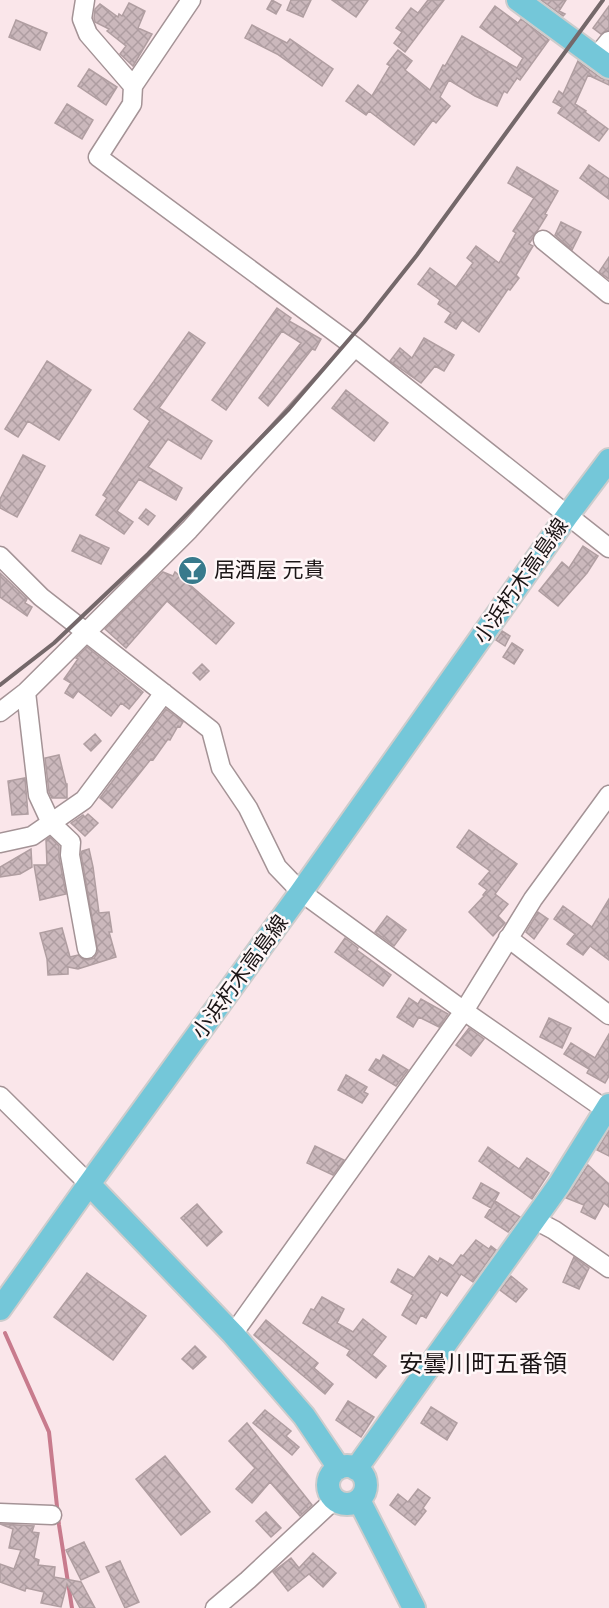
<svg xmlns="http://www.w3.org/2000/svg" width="609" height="1608" font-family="'PT Sans','Noto Sans JP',sans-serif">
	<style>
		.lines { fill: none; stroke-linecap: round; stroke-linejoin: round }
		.stream { stroke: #c87b8d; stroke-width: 4 }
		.building { fill: url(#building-cross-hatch); stroke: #b09ea1; stroke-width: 1.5 }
		.minor-casing { stroke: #a49396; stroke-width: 21 }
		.major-casing { stroke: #cdcccc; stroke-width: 26 }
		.minor { stroke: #fff; stroke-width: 18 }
		.major { stroke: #74c7d9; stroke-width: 22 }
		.rail { stroke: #74686a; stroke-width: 4 }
		.labels { text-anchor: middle; stroke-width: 5; stroke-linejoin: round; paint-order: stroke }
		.poi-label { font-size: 21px; fill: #1b1516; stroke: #fff7f8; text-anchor: start }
		.street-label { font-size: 21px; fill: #1b1516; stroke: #fff7f8 }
		.quarter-label { font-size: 24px; fill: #1b1516; stroke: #fff7f8 }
	</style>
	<defs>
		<pattern id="building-cross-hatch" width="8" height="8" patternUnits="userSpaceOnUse" patternTransform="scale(1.5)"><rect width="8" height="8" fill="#cbb8bc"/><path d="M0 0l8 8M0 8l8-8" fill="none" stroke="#ae9da1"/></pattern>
	</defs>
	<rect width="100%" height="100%" fill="#fae6ea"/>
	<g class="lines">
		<!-- stream -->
		<path class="stream" d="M5 1333 49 1432 59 1525 72 1608"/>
	</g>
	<!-- building -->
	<path class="building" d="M272 0 281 5 276 14 267 9Z
		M291 0H311L303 17 287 10Z
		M332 0H368L356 17Z
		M428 0H444L405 52 394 43 402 32 396 28 411 8 418 13Z
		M541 0H566L559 11 565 14 563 16Z
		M129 3 145 11 138 28 152 34 133 66 120 54 126 46 107 31 109 29 95 22 94 18 95 9 100 4 118 17 119 14 122 16Z
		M495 6 518 23 521 19 549 40 520 80 517 78 507 93 504 91 497 106 475 96 449 80 440 97 450 106 436 123 433 120 414 145 369 111 366 115 346 101 358 85 372 96 390 66 387 64 398 50 412 61 405 70 430 90 443 65 445 66 462 36 517 68 523 58 480 27Z
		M609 6V30L601 34 593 28Z
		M16 20 47 33 40 50 9 37Z
		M252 25 287 43 290 39 333 69 322 86 277 54 245 38Z
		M578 61 601 78 609 80V85L588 75 575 104 586 111 585 112 608 129 599 141 558 113 562 107 553 102 559 91 563 94Z
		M89 69 117 87 106 105 78 86Z
		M67 104 93 120 82 139 55 123Z
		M589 165 609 179V199L580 178Z
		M517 167 558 191 545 214 547 215 529 244 533 246 516 275 519 278 510 290 508 289 479 332 462 320 456 329 445 322 451 313 438 304 440 300 418 284 430 268 456 287 473 263 467 258 476 246 499 263 516 233 513 231 534 198 508 183Z
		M561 222 581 232 572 250 555 235Z
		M609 257V279L599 272Z
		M277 308 291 318 289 321 321 339 315 350 312 349 268 406 259 398 301 343 282 331 226 410 212 400Z
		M189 332 205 343 159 408 212 441 201 459 168 439 148 467 182 488 176 500 139 479 117 511 133 522 124 534 96 515 107 498 103 495 150 421 134 409Z
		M424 338 454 355 444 371 435 366 421 383 390 361 400 348 412 358Z
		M47 361 91 390 59 440 28 421 18 437 5 429Z
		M346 390 388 423 374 441 332 408Z
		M23 455 45 466 17 517 0 508V499Z
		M146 509 155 516 148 525 139 518Z
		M80 535 109 548 101 564 72 551Z
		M583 546 598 556 587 573 558 606 539 591 562 562 569 568Z
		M163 572 173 576 175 572 234 623 216 644 167 601 126 648 105 629Z
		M0 573 27 599 25 603 32 607 27 616 0 597Z
		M502 631 510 636 505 646 496 640Z
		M512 643 523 650 514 664 503 657Z
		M87 647 143 692 129 709 121 703 111 716 78 691 73 698 65 693 71 683 64 679 78 659 76 658Z
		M202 664 209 671 200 680 193 673Z
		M166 709 183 722 180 727 178 726 170 740 168 739 153 760 151 759 112 808 100 798Z
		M95 734 101 741 91 751 84 744Z
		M59 755 66 784H67V798H52L49 792 45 758Z
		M25 778 28 814 12 815 8 781Z
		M88 814 98 823 85 836 71 823 83 815 85 817Z
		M469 830 517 864 495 894 508 904 498 916 505 923 493 936 469 912 484 896 483 895 487 890 479 884 490 871 457 847Z
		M50 837 59 846V857L66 894 40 900 34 865H47L46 840Z
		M31 849 32 867 20 874 0 877V867Z
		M89 849 93 867 99 913 109 912 112 932H109L116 957 78 969 68 967V974L48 975 47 959 40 933 62 928 70 957 78 955 83 959 88 960 94 958 98 952 81 854 82 851Z
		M609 899V960L590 946 583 955 567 944 575 934 554 919 563 906 592 927Z
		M538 912 548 919 534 939 526 932Z
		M387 916 406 930 394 946 375 932Z
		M345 938 358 948 357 950 391 975 383 986 335 952Z
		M409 998 418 1004 421 999 448 1014 439 1027 419 1017 413 1027 397 1017Z
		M549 1018 571 1028 562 1048 540 1037Z
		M469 1028 484 1039 471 1056 456 1045Z
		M609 1034V1076L605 1083 587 1073 589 1069 564 1054 571 1043 595 1058Z
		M383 1055 408 1070 396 1086 369 1070 376 1059 380 1061Z
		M346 1075 367 1087 364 1092 368 1094 362 1103 338 1090Z
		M609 1130V1156L597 1150Z
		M315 1146 344 1160 333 1175 307 1163Z
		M488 1147 519 1169 527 1158 549 1173 532 1199 479 1161Z
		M588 1165 609 1184V1207L604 1203 595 1219 581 1212 584 1205 566 1198Z
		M481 1183 499 1193 491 1208 473 1198Z
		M495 1201 520 1217 508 1232 485 1217Z
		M197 1204 222 1232 207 1246 181 1218Z
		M476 1240 489 1249 491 1246 496 1250 473 1282 461 1274 447 1296 441 1292 426 1318 421 1315 416 1324 402 1315 413 1295 391 1282 398 1269 414 1278 429 1256 438 1262 440 1258 453 1266 461 1255 463 1256Z
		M574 1257 589 1268 579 1289 563 1282Z
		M87 1273 146 1316 113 1360 54 1317Z
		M511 1276 527 1289 516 1302 500 1290Z
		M322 1297 344 1309 337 1323 353 1332 363 1319 386 1337 372 1355 386 1366 376 1378 347 1355 350 1350 303 1323 311 1309 314 1310Z
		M266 1320 318 1363 314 1368 333 1384 325 1394 254 1335Z
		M195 1346 206 1357 193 1369 182 1359Z
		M348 1401 374 1417 361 1437 336 1420Z
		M431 1407 457 1423 447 1440 421 1423Z
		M265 1410 291 1431 286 1436 299 1447 292 1455 253 1423Z
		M247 1423 312 1505 300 1516 270 1482 252 1503 236 1489 255 1468 229 1441Z
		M165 1456 210 1512 181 1535 136 1479Z
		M418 1489 430 1498 423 1508 426 1511 415 1525 390 1505 398 1494 408 1502Z
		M266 1512 281 1528 271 1537 256 1521Z
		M0 1524 34 1526 32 1532 39 1533 34 1558 39 1560 38 1565 55 1567 54 1577 81 1582 95 1608H80L67 1584 61 1607 41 1603 44 1592 26 1588 25 1591 0 1582V1564L14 1569 21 1550 9 1548 13 1529Z
		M84 1542 99 1572 81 1580 66 1550Z
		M313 1553 336 1573 323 1587 309 1574 288 1591 273 1572 291 1558 299 1568Z
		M120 1561 139 1602 125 1608 106 1567Z"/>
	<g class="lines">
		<defs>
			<path id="minor" d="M85 0 82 19 88 34 133 86
				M191 0 133 86 132 104 98 157 355 347 609 548
				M596 57 609 41
				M543 240 609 294
				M0 556 41 597 211 730 221 768 248 808 277 867 301 892 464 1011 606 1110
				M26 692 38 795 51 823 71 842 70 855 87 949
				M0 712 26 692 189 530 355 347
				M0 843 32 836 84 800 164 693
				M508 938 609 1015
				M0 1096 89 1184
				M535 1220 554 1230 609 1268
				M233 1334 464 1011 533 899 609 795
				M0 1513 52 1515
				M215 1608 248 1580 335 1499"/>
			<path id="major" d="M518 0 609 67
				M0 1309 89 1184
				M328 1485a19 19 0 1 1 38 0a19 19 0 1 1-38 0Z
				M339 1468 304 1416 233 1334 89 1184 301 892 567 516 609 460
				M356 1469 559 1185 609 1105
				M359 1500 414 1608"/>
		</defs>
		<!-- minor casing -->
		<use href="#minor" class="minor-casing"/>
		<!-- major casing -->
		<use href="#major" class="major-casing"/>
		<!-- minor -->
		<use href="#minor" class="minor"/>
		<!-- major -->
		<use href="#major" class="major"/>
		<!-- rail -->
		<path class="rail" d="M0 685 54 643 148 554 289 409 364 322 417 255 603 0"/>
	</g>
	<!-- icons -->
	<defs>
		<symbol id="bar-disc" viewBox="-11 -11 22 22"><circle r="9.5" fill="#387a8c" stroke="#fff7f8"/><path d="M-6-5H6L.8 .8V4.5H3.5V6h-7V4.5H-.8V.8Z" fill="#fff"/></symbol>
	</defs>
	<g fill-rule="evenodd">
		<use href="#bar-disc" x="176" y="554" width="33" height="33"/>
	</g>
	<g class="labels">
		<!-- poi labels -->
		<g class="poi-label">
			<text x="214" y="577">居酒屋 元貴</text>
		</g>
		<!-- street labels -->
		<g class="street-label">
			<text transform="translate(521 581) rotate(-55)" y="7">小浜朽木高島線</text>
			<text transform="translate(240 977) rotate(-54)" y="7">小浜朽木高島線</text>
		</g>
		<!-- quarter labels -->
		<g class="quarter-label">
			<text x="483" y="1372">安曇川町五番領</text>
		</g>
	</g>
</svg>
